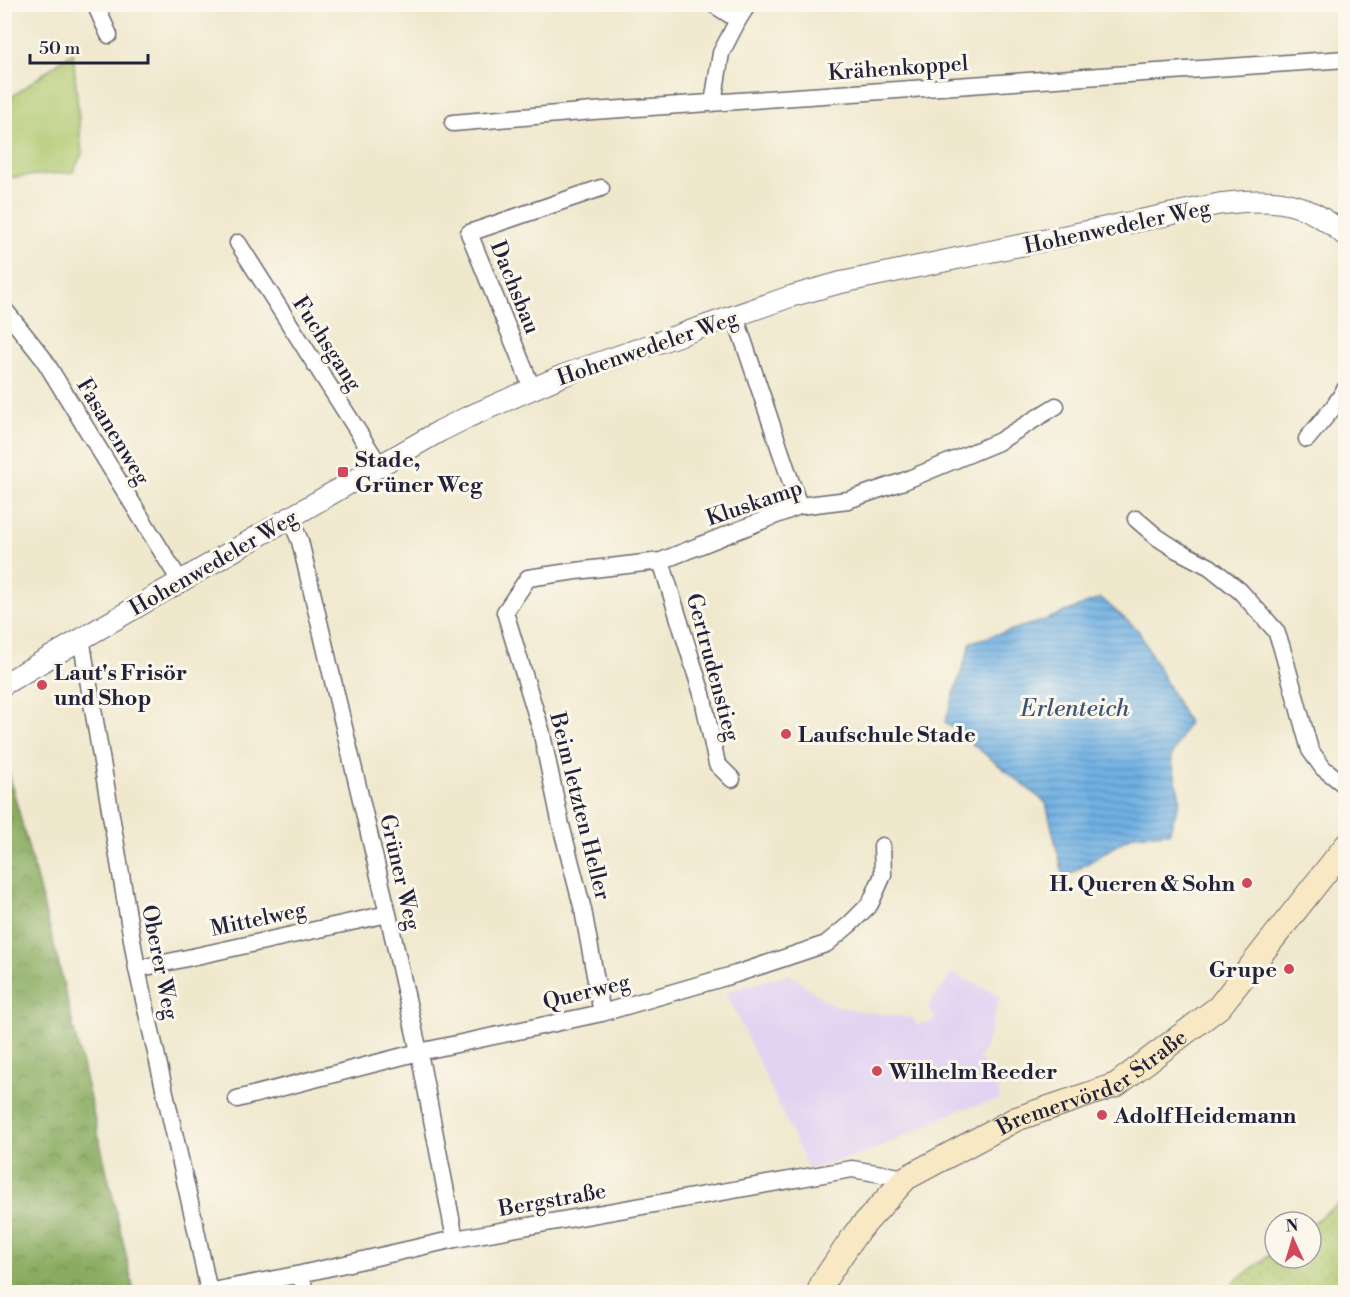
<svg xmlns="http://www.w3.org/2000/svg" width="1350" height="1297" font-family="'Libre Bodoni',serif">
	<style>
		.built { fill: #e3d3f2 }
		.grass { fill: url(#grass-dots); stroke: #687454; stroke-width: 1.5 }
		.forest { fill: url(#forest-crowns); stroke: #56674e; stroke-width: 1.5 }
		.park { fill: #aec76d; stroke: #687454; stroke-width: 1.5 }
		.water { fill: url(#water-rules); stroke: #48698f; stroke-width: 1.5 }
		.lines { fill: none; stroke-linecap: round; stroke-linejoin: round }
		.minor-casing { stroke: #6a676e; stroke-width: 19 }
		.tertiary-casing { stroke: #6a676e; stroke-width: 23 }
		.secondary-casing { stroke: #6a676e; stroke-width: 26 }
		.minor { stroke: #fff; stroke-width: 16 }
		.tertiary { stroke: #fff; stroke-width: 21 }
		.secondary { stroke: #f8e8c3; stroke-width: 24 }
		.poi-dot { fill: #d1495b; stroke: #fbf7ec; stroke-width: 2 }
		.labels { text-anchor: middle; stroke-width: 6; stroke-linejoin: round; paint-order: stroke }
		.street-label { font-size: 22px; fill: #22223b; stroke: #fbf7ec }
		.poi-label { font-size: 22px; font-weight: bold; fill: #22223b; stroke: #fbf7ec; text-anchor: start }
		.water-label { font-size: 24px; font-style: italic; fill: #3d5476; stroke: #fbf7ec }
	</style>
	<defs>
		<pattern id="grass-dots" width="8" height="8" patternUnits="userSpaceOnUse" patternTransform="scale(1.5)"><rect width="8" height="8" fill="#aec76d"/><path d="M2 2h.1M6 6h.1" fill="none" stroke="#95ab5f" stroke-width="1.8" stroke-linecap="round"/></pattern>
		<pattern id="forest-crowns" width="20" height="18" patternUnits="userSpaceOnUse" patternTransform="scale(1.5)"><rect width="20" height="18" fill="#8aac60"/><path d="M2 6a3 3 0 1 1 6 0M12 15a3 3 0 1 1 6 0" fill="none" stroke="#708c50"/></pattern>
		<pattern id="water-rules" width="6" height="5" patternUnits="userSpaceOnUse" patternTransform="scale(1.5)"><rect width="6" height="5" fill="#6fb0e3"/><path d="M0 2.5h6" fill="none" stroke="#5b8fb9"/></pattern>
	</defs>
	<rect width="100%" height="100%" fill="#fbf7ec"/>
	<filter id="ink" filterUnits="userSpaceOnUse"><feTurbulence type="fractalNoise" baseFrequency=".0167" numOctaves="2"/><feDisplacementMap in="SourceGraphic" scale="12" xChannelSelector="R" yChannelSelector="G"/><feConvolveMatrix kernelMatrix="1 2 1 2 8 2 1 2 1" color-interpolation-filters="sRGB"/></filter>
	<filter id="wash" filterUnits="userSpaceOnUse"><feTurbulence type="fractalNoise" baseFrequency=".008" numOctaves="4" result="noise"/><feDisplacementMap in="SourceGraphic" scale="24" xChannelSelector="R" yChannelSelector="G"/><feGaussianBlur stdDeviation="1.35" result="paint"/><feColorMatrix in="noise" values="0 0 0 0 0 0 0 0 0 0 0 0 0 0 0 0 0 1.4 0 .05"/><feComposite in="paint" operator="in"/></filter>
	<g filter="url(#wash)">
		<rect width="100%" height="100%" fill="#f0e8cd"/>
		<!-- built -->
		<path class="built" d="M952 973 1000 996 984 1050 978 1058 997 1076 1000 1100 962 1109 871 1151 809 1170 726 992 789 974 830 1004 865 1012 913 1018 916 1025 936 1020 928 1007Z"/>
		<!-- grass -->
		<path class="grass" d="M1345 1199V1292H1228L1235 1281 1275 1251V1258H1311V1224Z"/>
		<!-- forest -->
		<path class="forest" d="M5 759 57 957 124 1246 134 1292H5Z"/>
		<!-- park -->
		<path class="park" d="M73 52 82 154 73 172 5 178V102Z"/>
		<!-- water -->
		<path class="water" d="M1101 598 1138 630 1188 723 1171 757 1180 799 1169 833 1133 835 1064 878 1046 803 945 722 971 642 1045 620Z"/>
	</g>
	<g filter="url(#ink)">
		<g class="lines">
			<defs>
				<path id="minor" d="M95 4 109 35
					M713 4 738 20
					M713 103 721 53 738 20 748 4
					M453 123 593 111 1346 59
					M238 243 380 466
					M4 309 43 358 180 581
					M735 316 799 506
					M532 388 469 233 601 188
					M1307 439 1333 408 1346 388
					M290 518 300 541 388 914 419 1052 455 1239
					M1136 519 1157 537 1177 550 1210 567 1240 591 1276 631 1281 645 1310 750 1323 768 1346 786
					M661 561 702 694 717 764 732 779
					M81 638 137 969 195 1225 209 1292
					M137 969 388 914
					M602 1013 583 910 561 825 541 730 505 612 528 578 576 571 661 561 799 506 848 500 904 481 998 442 1056 406
					M237 1099 419 1052 602 1013 736 974 826 944 850 924 870 904 883 875 882 846
					M301 1274 305 1292
					M207 1292 301 1274 455 1239 852 1169 906 1178"/>
				<path id="tertiary" d="M4 684 353 481 440 431 468 417 564 375 792 296 839 283 1219 204C1272 197 1304 199 1346 236"/>
				<g id="secondary">
					<path id="s1" d="M819 1292 823 1282 856 1233 906 1178 1016 1119 1116 1085 1219 1007 1346 846"/>
				</g>
			</defs>
			<!-- minor casing -->
			<use href="#minor" class="minor-casing"/>
			<!-- tertiary casing -->
			<use href="#tertiary" class="tertiary-casing"/>
			<!-- secondary casing -->
			<use href="#secondary" class="secondary-casing"/>
			<!-- minor -->
			<use href="#minor" class="minor"/>
			<!-- tertiary -->
			<use href="#tertiary" class="tertiary"/>
			<!-- secondary -->
			<use href="#secondary" class="secondary"/>
		</g>
	</g>
	<!-- markers -->
	<g class="poi-dot">
		<rect x="337" y="466" width="12" height="12" rx="3"/>
		<circle cx="42" cy="685" r="6"/>
		<circle cx="786" cy="734" r="6"/>
		<circle cx="1247" cy="883" r="6"/>
		<circle cx="1289" cy="969" r="6"/>
		<circle cx="877" cy="1071" r="6"/>
		<circle cx="1102" cy="1115" r="6"/>
	</g>
	<g class="labels">
		<!-- street labels -->
		<g class="street-label">
			<text transform="translate(898 67) rotate(-4)" y="8">Krähenkoppel</text>
			<text transform="translate(1117 226) rotate(-12)" y="8">Hohenwedeler Weg</text>
			<text transform="translate(516 287) rotate(68)" y="8">Dachsbau</text>
			<text transform="translate(328 343) rotate(57)" y="8">Fuchsgang</text>
			<text transform="translate(647 347) rotate(-19)" y="8">Hohenwedeler Weg</text>
			<text transform="translate(114 431) rotate(59)" y="8">Fasanenweg</text>
			<text transform="translate(754 502) rotate(-19)" y="8">Kluskamp</text>
			<text transform="translate(213 562) rotate(-30)" y="8">Hohenwedeler Weg</text>
			<text transform="translate(714 667) rotate(75)" y="8">Gertrudenstieg</text>
			<text transform="translate(581 806) rotate(76)" y="8">Beim letzten Heller</text>
			<text transform="translate(401 872) rotate(77)" y="8">Grüner Weg</text>
			<text transform="translate(258 918) rotate(-12)" y="8">Mittelweg</text>
			<text transform="translate(161 962) rotate(79)" y="8">Oberer Weg</text>
			<text transform="translate(586 991) rotate(-14)" y="8">Querweg</text>
			<text dy="8" stroke="none"><textPath href="#s1" startOffset="354">Bremervörder Straße</textPath></text>
			<text transform="translate(552 1199) rotate(-10)" y="8">Bergstraße</text>
		</g>
		<!-- poi labels -->
		<g class="poi-label">
			<text x="355" y="467">Stade,<tspan x="355" dy="25">Grüner Weg</tspan></text>
			<text x="54" y="680">Laut's Frisör<tspan x="54" dy="25">und Shop</tspan></text>
			<text x="798" y="742">Laufschule Stade</text>
			<text x="1235" y="891" text-anchor="end">H. Queren &amp; Sohn</text>
			<text x="1277" y="977" text-anchor="end">Grupe</text>
			<text x="889" y="1079">Wilhelm Reeder</text>
			<text x="1114" y="1123">Adolf Heidemann</text>
		</g>
		<!-- water labels -->
		<g class="water-label">
			<text x="1075" y="716">Erlenteich</text>
		</g>
	</g>
	<!-- margin -->
	<rect width="1350" height="1297" fill="none" stroke="#fbf7ec" stroke-width="24"/>
	<!-- north arrow -->
	<g transform="translate(1293 1240) rotate(356)"><circle r="28" fill="#fbf7ec" stroke="#a4a2a5" stroke-width="1.5"/>
	<path d="M0-4.5L10 22L0 15L-10 22Z" fill="#d1495b"/>
	<text y="-9" font-size="16" font-weight="bold" text-anchor="middle" fill="#22223b">N</text>
	</g>
	<!-- scale -->
	<path d="M30 54v9h118v-9" fill="none" stroke="#22223b" stroke-width="3"/>
	<text x="39" y="54" font-size="18" fill="#22223b" stroke="#fbf7ec" stroke-width="4.5" paint-order="stroke">50 m</text>
</svg>
